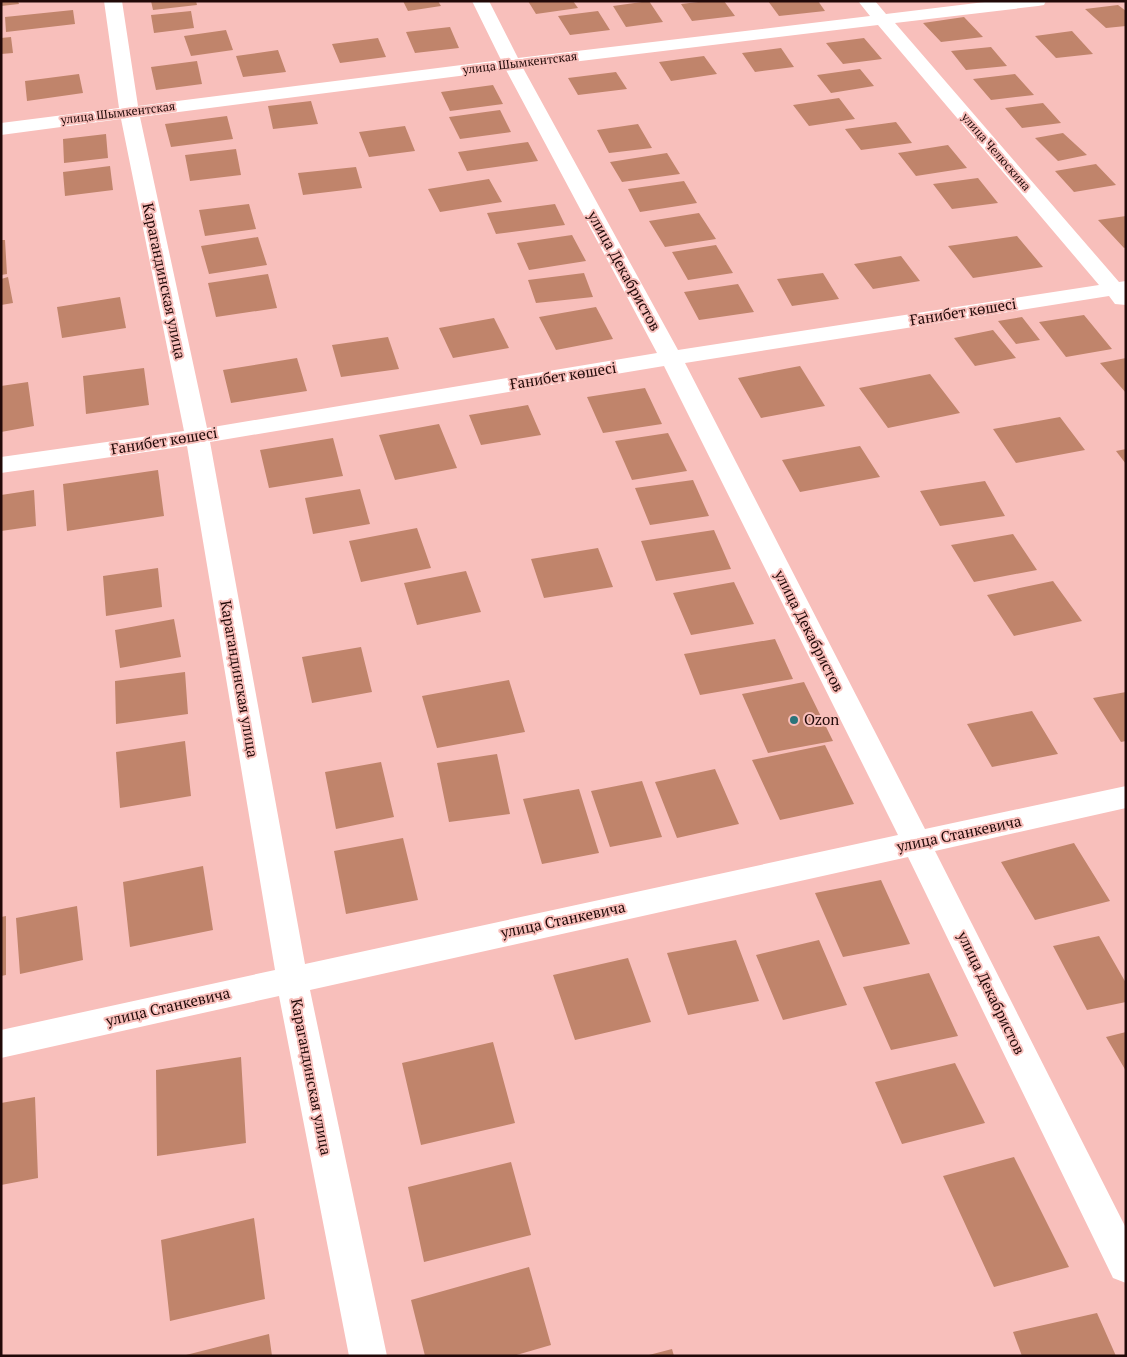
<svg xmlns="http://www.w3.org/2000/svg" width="1127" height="1357" font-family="'PT Serif',serif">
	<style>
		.building { fill: #c0846b }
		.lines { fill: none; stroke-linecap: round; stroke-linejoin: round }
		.street { fill: #fff; fill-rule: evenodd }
		.poi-dot { fill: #2a747a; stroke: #f8bfbb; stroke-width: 2 }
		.labels { text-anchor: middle; stroke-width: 4; stroke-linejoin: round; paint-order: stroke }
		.far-street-label { font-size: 12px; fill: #210908; stroke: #f8bfbb }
		.street-label { font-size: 15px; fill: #210908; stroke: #f8bfbb }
		.poi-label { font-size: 15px; fill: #210908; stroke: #f8bfbb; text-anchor: start }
	</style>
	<rect width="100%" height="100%" fill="#f8bfbb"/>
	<!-- building -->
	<path class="building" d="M1 1H18L19 4 1 6Z
		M151 1H196L197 5 153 10Z
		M403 1H438L441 6 408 11Z
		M528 1H573L578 8 536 14Z
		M649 1 663 22 626 27 613 6Z
		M707 1H724L735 16 692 21 681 4Z
		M768 1H818L825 11 779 16Z
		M1118 5 1126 11V26L1106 28 1085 9Z
		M73 10 75 24 6 32 5 17Z
		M191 11 194 28 154 33 151 15Z
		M598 11 610 30 570 35 558 16Z
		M964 17 983 37 941 42 923 23Z
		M450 27 459 48 415 53 406 32Z
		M226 30 233 50 191 56 184 36Z
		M1072 31 1093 54 1056 58 1035 36Z
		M11 37 13 53 1 54V38Z
		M378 38 386 57 340 63 332 44Z
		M864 38 882 59 843 64 826 43Z
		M991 47 1007 66 966 70 951 51Z
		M781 48 794 67 755 72 742 53Z
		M278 50 286 72 243 77 236 56Z
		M704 56 717 74 671 81 659 62Z
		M197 61 202 84 156 90 151 67Z
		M860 69 874 86 831 93 817 75Z
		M616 72 627 89 578 95 568 78Z
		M79 74 83 93 27 101 25 81Z
		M1015 74 1034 95 991 100 973 79Z
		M493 85 503 104 450 111 441 92Z
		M839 98 855 119 809 126 793 105Z
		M311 101 318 124 273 129 268 106Z
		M1043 103 1061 123 1022 128 1005 108Z
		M500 110 511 132 460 139 449 117Z
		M227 116 233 139 171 147 165 124Z
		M896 122 912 143 861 150 845 129Z
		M638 124 652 148 609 153 597 130Z
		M405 126 415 151 369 157 359 132Z
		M1063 133 1087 155 1058 161 1035 138Z
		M106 134 108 158 64 163 63 139Z
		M528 142 538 161 467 171 458 152Z
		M948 145 967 168 916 176 898 153Z
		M236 149 241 175 190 181 185 155Z
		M667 153 680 174 622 182 610 162Z
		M1096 164 1116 185 1074 192 1055 171Z
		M110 166 113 190 65 196 63 172Z
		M356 167 362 188 303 195 298 173Z
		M978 178 998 203 952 209 933 184Z
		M489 179 502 202 440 212 428 189Z
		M684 181 697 203 640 212 628 189Z
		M249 204 256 229 205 236 199 210Z
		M555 204 565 225 496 234 487 213Z
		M699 213 716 239 665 247 649 221Z
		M1126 216V247L1124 248 1098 220Z
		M572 235 586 261 529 270 517 243Z
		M1017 236 1043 267 973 278 948 246Z
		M258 237 267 265 209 274 201 246Z
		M1 240H5L7 274 1 275Z
		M716 245 733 273 688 280 672 252Z
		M901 256 920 281 873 289 854 264Z
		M584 273 593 297 536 303 528 280Z
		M823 273 839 299 792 306 777 279Z
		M268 274 277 308 216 317 208 283Z
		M8 277 13 303 1 305V279Z
		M738 284 754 312 699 320 684 292Z
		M120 297 126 328 62 338 57 307Z
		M596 307 613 339 556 350 539 317Z
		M1084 315 1112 349 1066 357 1039 322Z
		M1022 317 1040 340 1016 344 998 321Z
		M494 318 509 348 453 358 439 328Z
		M993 330 1016 358 975 366 954 338Z
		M388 337 399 369 341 377 332 345Z
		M297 358 307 391 231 403 223 370Z
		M1126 358V393L1100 363Z
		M800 366 825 406 761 418 738 378Z
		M144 368 149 405 86 414 83 376Z
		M930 374 960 413 888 428 859 388Z
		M28 382 34 426 1 432V386Z
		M645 388 662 424 603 433 587 397Z
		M528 405 541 435 481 445 469 415Z
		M1060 417 1085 450 1016 463 993 429Z
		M439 424 457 468 395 480 379 435Z
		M668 433 687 471 632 480 615 441Z
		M333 438 343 476 269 488 260 450Z
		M860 446 880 477 800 492 782 460Z
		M1126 449V464L1116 451Z
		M158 470 164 516 67 531 63 484Z
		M693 480 709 516 650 525 635 488Z
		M985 481 1005 516 940 526 920 491Z
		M360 489 370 524 313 534 305 498Z
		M34 490 36 526 1 531V495Z
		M417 528 431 568 361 582 349 541Z
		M714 530 731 569 656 581 641 541Z
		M1013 534 1037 570 974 582 951 545Z
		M598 548 613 587 544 598 531 559Z
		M158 568 162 607 106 616 103 576Z
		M466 571 481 612 417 625 404 583Z
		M1053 581 1082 621 1014 636 987 595Z
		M734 582 754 624 691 635 673 593Z
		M174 619 181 657 120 668 115 630Z
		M775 639 793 679 700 695 684 654Z
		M361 647 372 692 312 703 302 657Z
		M185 672 188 714 116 724 115 681Z
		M509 680 525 732 437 748 422 696Z
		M804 682 833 741 768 753 742 694Z
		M1126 692V741L1121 742 1093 698Z
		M1032 711 1058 754 992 767 967 724Z
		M185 741 191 796 120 808 116 752Z
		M825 745 854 804 780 820 752 760Z
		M497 754 510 814 449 822 437 763Z
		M381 762 394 817 336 829 325 772Z
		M715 769 739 824 677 838 655 782Z
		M642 781 662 837 610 847 591 791Z
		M579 789 599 853 542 864 523 799Z
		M403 838 418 900 346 914 334 851Z
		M1074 843 1110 901 1035 920 1001 862Z
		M203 866 213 930 130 947 123 882Z
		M881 880 910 944 843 957 815 893Z
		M77 906 83 960 20 974 16 918Z
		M6 916V975L1 976V917Z
		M1099 936 1126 983V1002L1087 1010 1053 946Z
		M736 940 759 1001 688 1015 667 953Z
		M819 940 847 1005 783 1020 756 955Z
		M628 958 651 1022 575 1040 553 975Z
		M929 973 958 1036 891 1050 863 987Z
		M1126 1032V1071L1106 1037Z
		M493 1042 515 1123 421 1145 402 1063Z
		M241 1057 246 1143 157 1156 156 1070Z
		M955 1063 985 1123 902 1144 875 1082Z
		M35 1097 38 1178 1 1185V1103Z
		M1014 1157 1069 1267 994 1287 943 1176Z
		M511 1162 531 1235 424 1262 408 1187Z
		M254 1218 265 1299 170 1321 161 1240Z
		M529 1267 551 1345 513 1356H425L411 1300Z
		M1097 1313 1116 1356H1022L1013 1332Z
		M269 1334 272 1356H186V1355Z
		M672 1349 674 1356H649V1355Z"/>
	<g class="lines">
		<!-- street -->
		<path class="street" d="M104 1H122L138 106 501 60 472 1H489L518 58 870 16 858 1H875L886 14 993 1H1046L1044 5 1038 6 895 23 1119 282 1126 281V305L1115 304 1109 296 685 363 925 829 1126 786V808L935 851 1126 1228V1283L1113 1278 908 857 310 990 387 1356H349L279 996 1 1058V1030L275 970 187 446 1 473V457L184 431 121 119 1 135V123L119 108ZM878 25 1099 285 678 350 523 68ZM506 70 657 353 207 428 140 117ZM664 366 898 835 305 964 210 442Z"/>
	</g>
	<!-- markers -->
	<circle class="poi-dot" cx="794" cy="720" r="5"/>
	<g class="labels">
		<!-- far-street labels -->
		<g class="far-street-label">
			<text transform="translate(520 63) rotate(-7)" y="4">улица Шымкентская</text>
			<text transform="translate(118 113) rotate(-7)" y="4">улица Шымкентская</text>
			<text transform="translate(996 152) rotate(49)" y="4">улица Челюскина</text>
		</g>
		<!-- street labels -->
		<g class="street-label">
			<text transform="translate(624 271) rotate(61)" y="5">улица Декабристов</text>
			<text transform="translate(164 281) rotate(78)" y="5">Карагандинская улица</text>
			<text transform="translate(963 312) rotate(-9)" y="5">Ғанибет көшесі</text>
			<text transform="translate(563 376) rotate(-9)" y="5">Ғанибет көшесі</text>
			<text transform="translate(164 441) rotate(-9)" y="5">Ғанибет көшесі</text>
			<text transform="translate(809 631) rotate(63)" y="5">улица Декабристов</text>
			<text transform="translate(239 679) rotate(80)" y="5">Карагандинская улица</text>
			<text transform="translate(959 834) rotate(-12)" y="5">улица Станкевича</text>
			<text transform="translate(563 920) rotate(-12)" y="5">улица Станкевича</text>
			<text transform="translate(991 993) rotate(64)" y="5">улица Декабристов</text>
			<text transform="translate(168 1007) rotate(-13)" y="5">улица Станкевича</text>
			<text transform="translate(311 1077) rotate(79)" y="5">Карагандинская улица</text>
		</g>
		<!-- poi labels -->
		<g class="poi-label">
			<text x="804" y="725">Ozon</text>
		</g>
	</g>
	<!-- border -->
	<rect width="1127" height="1357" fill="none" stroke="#210908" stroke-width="5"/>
</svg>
